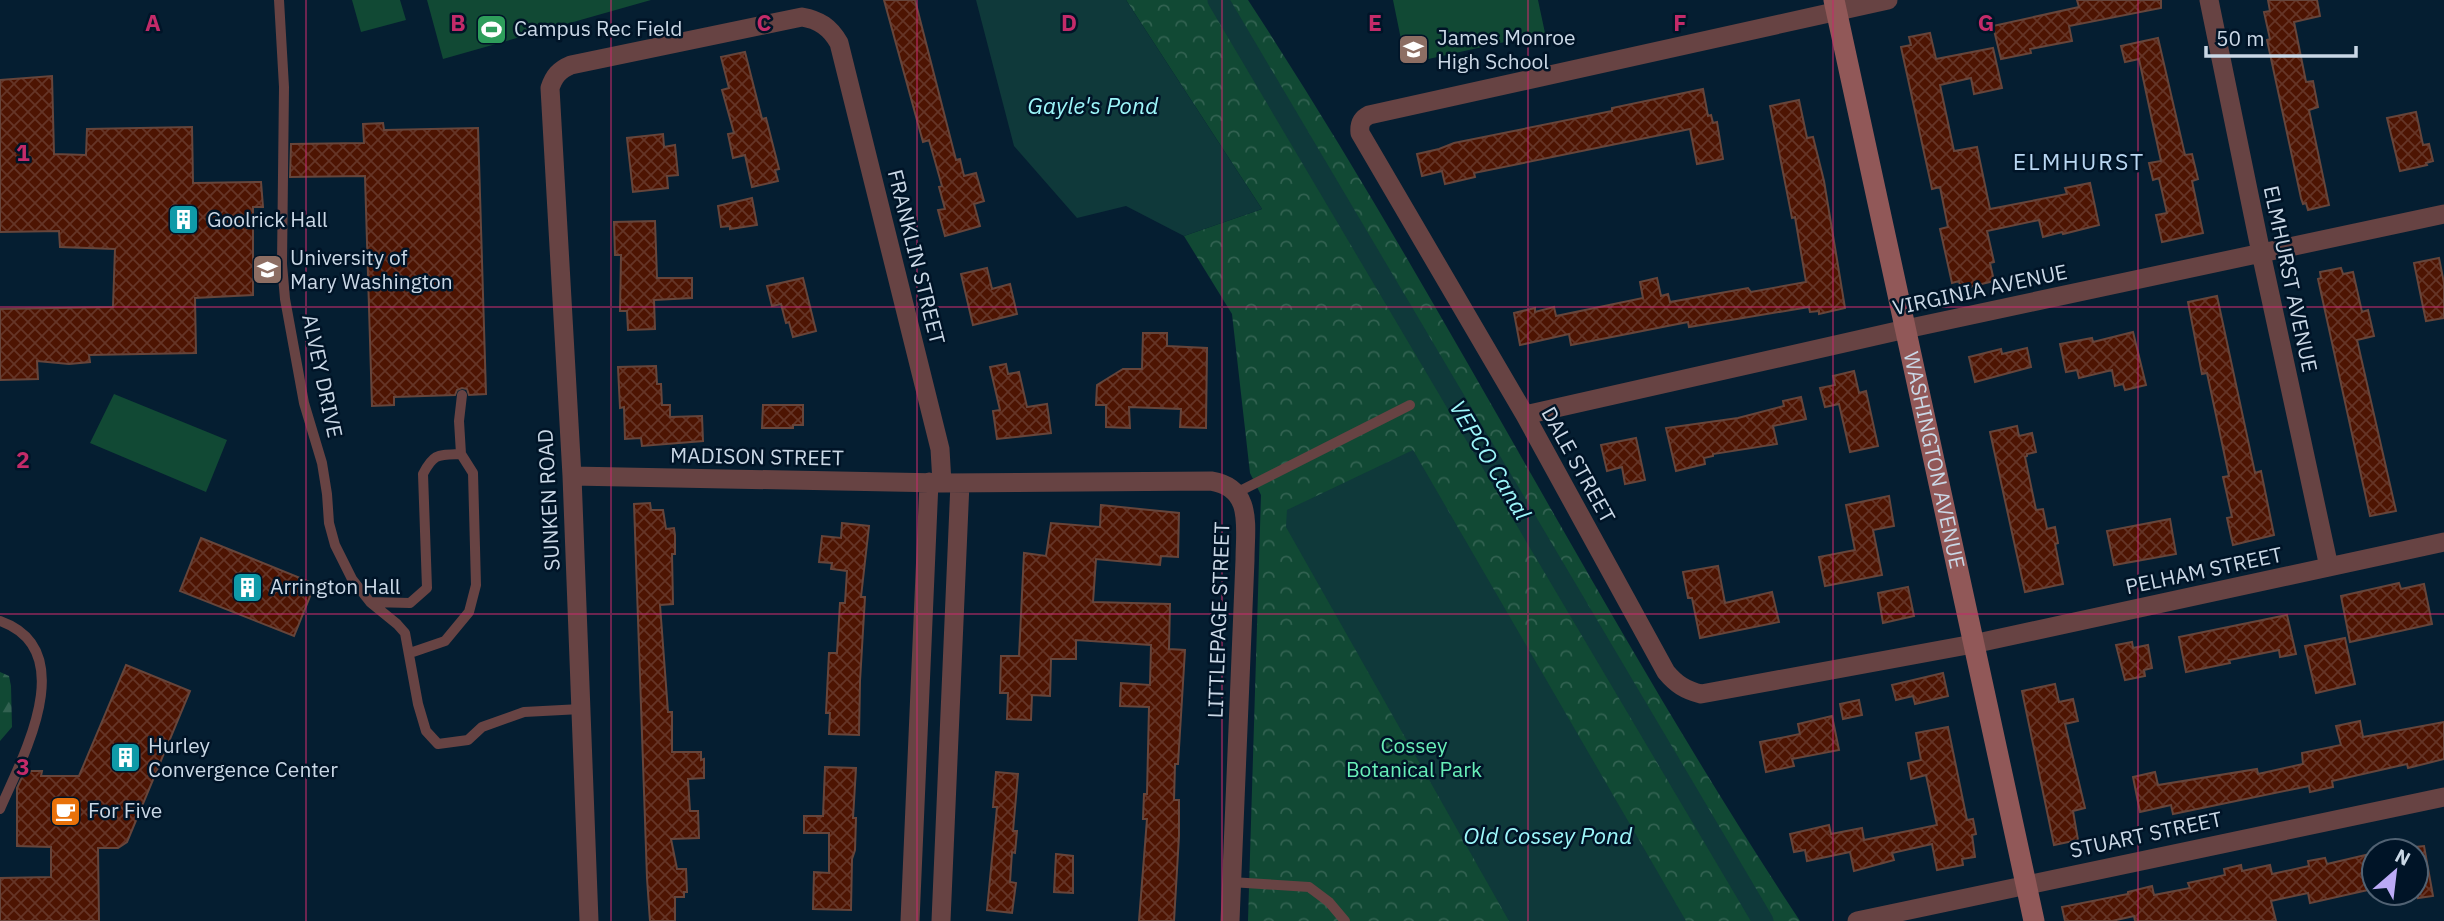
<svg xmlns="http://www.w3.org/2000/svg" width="2444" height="921" font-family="'IBM Plex Sans',sans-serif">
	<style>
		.grass { fill: #114934 }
		.forest { fill: url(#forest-firs) }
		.park { fill: url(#park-crowns) }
		.water { fill: #0f393a }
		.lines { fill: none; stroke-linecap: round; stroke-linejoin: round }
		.canal { stroke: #0f393a; stroke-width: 21 }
		.building { fill: url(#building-cross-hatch); stroke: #66453b; stroke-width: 2 }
		.lane { stroke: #674343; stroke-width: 10 }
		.street { stroke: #674343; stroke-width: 19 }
		.secondary { stroke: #915858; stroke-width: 21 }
		.grid { fill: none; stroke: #c32b69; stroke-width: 2; stroke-opacity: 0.55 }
		.labels { text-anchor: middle; stroke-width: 5; stroke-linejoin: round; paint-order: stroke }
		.poi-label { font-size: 21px; fill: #cad8e6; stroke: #001427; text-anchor: start }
		.street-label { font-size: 21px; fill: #cad8e6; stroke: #001427 }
		.park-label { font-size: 21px; fill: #68efb8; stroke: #001427 }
		.water-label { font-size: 23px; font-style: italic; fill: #9df7fa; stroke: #001427 }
		.neighbourhood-label { font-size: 23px; letter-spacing: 2px; fill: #bad8f3; stroke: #001427 }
		.grid-label { font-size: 23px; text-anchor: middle; font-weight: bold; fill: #c32b69; stroke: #001427; stroke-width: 5; stroke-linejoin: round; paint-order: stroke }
	</style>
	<defs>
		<pattern id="forest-firs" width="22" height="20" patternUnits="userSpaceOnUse" patternTransform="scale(1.75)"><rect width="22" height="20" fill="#114934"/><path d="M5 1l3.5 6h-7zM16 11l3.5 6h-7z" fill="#326251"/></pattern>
		<pattern id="park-crowns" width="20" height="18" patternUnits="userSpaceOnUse" patternTransform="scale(1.75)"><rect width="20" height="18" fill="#114934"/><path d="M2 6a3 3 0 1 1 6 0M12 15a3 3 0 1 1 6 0" fill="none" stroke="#326251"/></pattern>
		<pattern id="building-cross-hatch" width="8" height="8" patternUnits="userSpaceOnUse" patternTransform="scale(1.75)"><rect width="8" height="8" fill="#4d1402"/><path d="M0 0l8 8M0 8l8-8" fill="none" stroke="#653527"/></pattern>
	</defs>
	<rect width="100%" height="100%" fill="#051e31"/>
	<!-- grass -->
	<path class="grass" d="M352 0H400L406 20 361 32Z
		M427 0H651L443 59Z
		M1393 0H1538L1545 33 1406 64Z
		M114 394 227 440 206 492 90 443Z"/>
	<!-- forest -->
	<path class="forest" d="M0 672 9 676 11 686 12 727 0 741Z"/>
	<!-- park -->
	<path class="park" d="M1126 0H1248C1444 299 1602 622 1800 921H1248L1261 495 1250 473 1232 314 1184 236 1262 209Z"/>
	<!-- water -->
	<path class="water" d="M976 0H1126L1262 209 1184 236 1126 206 1077 218 1014 146Z
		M1413 450 1686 921H1509L1286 527 1287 510Z"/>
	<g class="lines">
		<!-- canal -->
		<path class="canal" d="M1218 0 1763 921"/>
	</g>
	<!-- building -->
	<path class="building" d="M884 0H915L956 160 960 159 964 176 976 173 984 201 974 204 980 226 945 236 938 210 945 209 939 187 942 186 929 140 923 142Z
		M2077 0H2161V8L2069 26 2072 41 2030 49 2031 53 2001 59 1993 26 2079 7Z
		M2268 0H2317L2320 16 2294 22 2306 82 2313 81 2318 107 2309 110 2329 205 2308 210 2306 203 2303 204 2301 198 2267 40 2270 39 2264 12 2270 11Z
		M1930 33 1936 59 1993 48 2002 88 1974 94 1971 78 1940 85 1954 151 1977 147 1990 209 2067 194 2065 188 2090 183 2099 225 2063 234 2062 232 2043 237 2039 220 1987 231 1994 262 1990 263 1994 281 1961 289 1959 281 1952 283 1940 229 1948 227 1940 187 1932 189 1901 47 1911 45 1909 37Z
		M2158 38 2185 155 2192 154 2198 179 2192 181 2203 233 2162 242 2156 215 2167 213 2159 178 2153 180 2149 163 2161 161 2152 120 2139 59 2125 62 2121 46Z
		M745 52 762 119 766 118 779 169 775 170 778 181 752 187 745 155 733 158 728 134 734 133 722 90 729 88 721 57Z
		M52 76 54 154 86 155 87 129 192 127 193 183 261 182 263 207H253V295L195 298 196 353 89 355 90 362 69 364 37 361 38 379 0 380V309L113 307 115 249 60 247 59 231 0 232V80Z
		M1703 89 1708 116 1711 115 1713 123 1717 122 1723 159 1697 164 1690 129 1474 173 1475 177 1445 184 1442 171 1422 176 1417 154 1439 149 1454 143 1612 111V108Z
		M1799 100 1807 138 1813 137 1824 181 1845 308 1819 314V311L1810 312 1809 307 1689 327 1688 322 1571 345 1569 334 1520 345 1514 313 1535 308V312L1554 307 1556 316 1643 298 1640 282 1657 278 1661 296 1668 294 1670 302 1748 288 1751 292 1806 282 1795 217 1792 218 1770 106Z
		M2416 112 2423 145 2429 144 2433 161 2426 163 2427 165 2400 171 2387 118Z
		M383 123 384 130 478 128 486 394 469 395 467 389 462 388 457 390 455 395 394 397V405L372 406 365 176 290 177 291 144 364 143 363 124Z
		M663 134 664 147 675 145 678 175 667 176 668 188 633 192 627 138Z
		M752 198 757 225 730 229V226L721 227 718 206Z
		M655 221 657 278H692V298L654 300 655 329 628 330 627 311H620L621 255H615L614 222Z
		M2439 258 2444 283V318L2426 321 2414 263Z
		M987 268 992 289 1010 284 1017 314 973 325 961 274Z
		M2341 268 2343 274 2353 272 2362 312 2368 310 2374 336 2357 340 2396 511 2370 516 2318 279 2321 278 2320 272Z
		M803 278 816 331 793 337 789 322 786 323 781 304 772 306 767 286Z
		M2217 296 2255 473 2261 471 2274 535 2233 545 2227 518 2232 517 2223 477 2229 476 2207 373 2202 374 2188 302Z
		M2133 332 2146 385 2125 390 2123 384 2115 386 2112 370 2079 378 2077 370 2066 372 2060 344 2092 338 2093 342Z
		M1143 333H1167V346L1207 348 1206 428 1180 427 1181 409 1129 407 1130 428 1106 427V405H1096L1097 385 1123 369H1142Z
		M2027 348 2031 367 1975 382 1969 357 2001 349 2002 354Z
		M1006 364 1008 374 1019 372 1027 407 1047 404 1051 433 997 439 993 411 1000 410 990 367Z
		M656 366 657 384H661L662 405H670V417L702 416 703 441 642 446 641 438 625 439 624 407 620 408 618 367Z
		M1854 371 1859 393 1866 391 1878 446 1850 452 1839 404 1825 407 1820 388 1835 385 1833 376Z
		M1801 397 1806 419 1773 426 1777 444 1713 454V456L1704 458 1705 464 1676 471 1666 428 1738 418 1784 406 1783 401Z
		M763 405H803V425H793V428H762Z
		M2017 426 2019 436 2032 433 2036 452 2027 454V456L2025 457 2036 510 2043 509 2047 529 2055 527 2058 543 2055 544 2063 584 2025 592 1990 432Z
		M1636 438 1645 480 1625 484 1622 467 1607 471 1601 445Z
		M1889 496 1894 526 1873 530 1882 575 1825 586 1819 557 1855 550 1846 505Z
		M650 503 651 510H663L666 529 674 528 675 535V554H672L673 604 660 605 668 712H672V752H701V760L704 759V778L688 779 690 811H698L699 838 671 839 677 869H686L687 892H684V897H675V921H650L647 878 634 504Z
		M1101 505 1179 513 1178 557 1161 556 1160 565 1096 559 1093 602 1170 604 1169 649 1185 650 1178 764H1175L1174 800H1179V836L1174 921H1139L1147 819H1143L1144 794H1147L1149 707 1120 706 1121 683 1150 685 1151 645 1076 640V659H1051L1050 696 1032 695 1031 720 1007 719 1008 693H1000L1001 656H1019L1024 553 1046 556 1051 523 1100 527Z
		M2170 519 2176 554 2114 565 2107 531Z
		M842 523 869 526 861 597H865L860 681 859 735 829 734 830 713H826L829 653H837L840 603H845L847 571 831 569 832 563 819 562 822 536 841 538Z
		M201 538 315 584 294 636 180 591Z
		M1718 566 1725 603 1772 592 1779 622 1700 638 1692 598H1688L1683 572Z
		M2399 583 2401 589 2424 584 2432 624 2350 642 2341 596Z
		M1908 587 1914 616 1883 623 1878 593Z
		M2287 615 2296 654 2280 657 2279 650 2229 660 2230 663 2186 672 2179 637Z
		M2345 638 2355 684 2316 693 2305 646Z
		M2132 642 2133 648 2148 645 2152 668 2144 670 2145 676 2125 680 2116 645Z
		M126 665 190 691 127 842 118 848H98L99 921H0V878L51 877V847L17 846V788L25 771H42L41 776H79Z
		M1943 673 1948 696 1915 704 1913 696 1896 700 1892 685Z
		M2055 684 2059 702 2073 699 2078 721 2065 724 2085 808 2073 811 2078 840 2054 845 2022 691Z
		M1859 700 1862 715 1843 719 1840 704Z
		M1832 716 1839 750 1792 759 1794 766 1766 772 1760 742 1800 734 1798 724Z
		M2360 721 2363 737 2444 722V759L2408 768 2407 764 2332 781 2333 787 2310 792 2309 786 2173 814 2171 805 2140 812 2133 777 2155 772 2158 785 2257 769 2258 774 2303 764 2302 753 2341 745 2336 726Z
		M1948 727 1967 820 1973 819 1976 834 1972 835 1975 857 1962 859 1963 865 1937 870 1932 844 1892 853 1894 860 1854 871 1850 852 1807 861 1805 850 1794 852 1790 834 1829 825 1831 834 1862 828 1864 840 1937 825 1926 775 1911 779 1908 763 1921 760 1916 733Z
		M825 767 856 768 853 818H856L855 850 852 859 851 910 813 909 814 872 829 873V833H804V816H823Z
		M996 772 1018 774 1013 831H1017L1015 853 1012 852 1010 882 1016 883 1012 913 987 910 997 807H993Z
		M2424 846 2433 896 2418 898 2416 847Z
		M2374 853V880L2366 881 2368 890 2310 903 2308 893 2271 901 2276 921H2135L2134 916 2112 921H2065L2062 907 2128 894V892L2152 886 2154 895 2190 888 2188 883 2225 875 2224 869 2241 865 2242 871 2270 865 2272 874 2309 866 2308 861 2325 858 2327 864Z
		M1056 854 1073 856V893L1054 892Z"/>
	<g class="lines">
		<!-- lane -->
		<path class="lane" d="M279 0 284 87 282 264 285 299 304 403 322 463 327 494 329 523 335 545 352 579 370 602 397 624 405 633 418 704 426 731 438 744 468 740 482 727 524 712 581 709
			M1236 493 1410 405
			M371 602 410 603 427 588 423 474C434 453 438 455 461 454
			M0 621C82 650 22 758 0 809
			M410 653 445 641 469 612 476 585 473 473 461 454 459 421 462 395
			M1231 882 1309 887 1329 902 1345 921"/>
		<!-- street -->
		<path class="street" d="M1888 0 1369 115C1361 119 1359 124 1360 133L1525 415 1666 672C1676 684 1685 690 1701 694L1973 644 2444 542
			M2209 0 2261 253 2329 567
			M1525 415 1906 329 2444 214
			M572 476 942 483 1211 481C1254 488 1245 527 1245 560L1230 921
			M589 921 572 476 550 88C554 76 559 70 571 65L802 17C819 20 830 27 839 43L940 449 942 483
			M910 921 929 482
			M941 921 960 483
			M1857 921 2444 797"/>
		<!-- secondary -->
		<path class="secondary" id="s1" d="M1834 0 2034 921"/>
	</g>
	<!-- grid -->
	<path class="grid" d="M306 0V921M611 0V921M917 0V921M1222 0V921M1528 0V921M1833 0V921M2138 0V921M0 307H2444M0 614H2444"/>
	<!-- icons -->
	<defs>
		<symbol id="stadium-square" viewBox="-11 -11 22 22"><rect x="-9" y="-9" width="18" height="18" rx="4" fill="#2e9e5b" stroke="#001427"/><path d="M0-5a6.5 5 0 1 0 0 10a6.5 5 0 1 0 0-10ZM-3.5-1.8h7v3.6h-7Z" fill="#fff"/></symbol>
		<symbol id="school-square" viewBox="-11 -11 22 22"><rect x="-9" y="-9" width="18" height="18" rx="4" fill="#8d6e63" stroke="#001427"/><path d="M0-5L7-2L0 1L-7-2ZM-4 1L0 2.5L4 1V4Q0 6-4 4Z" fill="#fff"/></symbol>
		<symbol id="building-square" viewBox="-11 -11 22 22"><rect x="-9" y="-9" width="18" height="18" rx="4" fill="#0f9aa8" stroke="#001427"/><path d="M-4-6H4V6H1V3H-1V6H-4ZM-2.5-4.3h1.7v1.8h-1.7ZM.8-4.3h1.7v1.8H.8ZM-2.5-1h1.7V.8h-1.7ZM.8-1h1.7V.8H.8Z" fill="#fff"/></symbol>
		<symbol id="university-square" viewBox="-11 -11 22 22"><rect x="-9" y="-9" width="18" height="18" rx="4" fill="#8d6e63" stroke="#001427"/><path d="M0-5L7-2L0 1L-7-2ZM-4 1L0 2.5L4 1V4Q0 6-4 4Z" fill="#fff"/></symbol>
		<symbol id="cafe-square" viewBox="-11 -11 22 22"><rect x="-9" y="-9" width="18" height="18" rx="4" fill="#e8710a" stroke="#001427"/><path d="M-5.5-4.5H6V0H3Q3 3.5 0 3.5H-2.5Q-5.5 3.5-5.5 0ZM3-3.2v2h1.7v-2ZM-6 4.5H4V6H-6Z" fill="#fff"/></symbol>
	</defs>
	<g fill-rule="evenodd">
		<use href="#stadium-square" x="474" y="12" width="35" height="35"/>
		<use href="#school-square" x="1396" y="32" width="35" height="35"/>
		<use href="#building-square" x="166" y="202" width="35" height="35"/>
		<use href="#university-square" x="250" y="252" width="35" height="35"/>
		<use href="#building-square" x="230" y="570" width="35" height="35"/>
		<use href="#building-square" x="108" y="740" width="35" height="35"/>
		<use href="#cafe-square" x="48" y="794" width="35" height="35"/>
	</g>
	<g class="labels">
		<!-- poi labels -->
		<g class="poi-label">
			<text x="514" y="36">Campus Rec Field</text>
			<text x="1437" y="45">James Monroe<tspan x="1437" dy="24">High School</tspan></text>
			<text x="207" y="227">Goolrick Hall</text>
			<text x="290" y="265">University of<tspan x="290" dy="24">Mary Washington</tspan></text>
			<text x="270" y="594">Arrington Hall</text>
			<text x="148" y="753">Hurley<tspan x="148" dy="24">Convergence Center</tspan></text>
			<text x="88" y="818">For Five</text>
		</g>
		<!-- street labels -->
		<g class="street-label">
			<text transform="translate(916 257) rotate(76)" y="7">FRANKLIN STREET</text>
			<text transform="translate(2290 279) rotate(78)" y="7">ELMHURST AVENUE</text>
			<text transform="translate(1980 290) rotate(-12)" y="7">VIRGINIA AVENUE</text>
			<text transform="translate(322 376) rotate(78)" y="7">ALVEY DRIVE</text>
			<text transform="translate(757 457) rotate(1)" y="7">MADISON STREET</text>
			<text dy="7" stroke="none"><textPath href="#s1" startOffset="471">WASHINGTON AVENUE</textPath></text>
			<text transform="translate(1578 465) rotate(61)" y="7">DALE STREET</text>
			<text transform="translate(549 500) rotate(-93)" y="7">SUNKEN ROAD</text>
			<text transform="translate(2204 571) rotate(-12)" y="7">PELHAM STREET</text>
			<text transform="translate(1219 620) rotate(-88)" y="7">LITTLEPAGE STREET</text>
			<text transform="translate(2146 835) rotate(-12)" y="7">STUART STREET</text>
		</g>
		<!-- park labels -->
		<g class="park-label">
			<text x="1414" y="753">Cossey<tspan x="1414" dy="24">Botanical Park</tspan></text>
		</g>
		<!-- water labels -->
		<g class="water-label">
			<text x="1093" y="114">Gayle's Pond</text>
			<text transform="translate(1490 460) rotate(59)" y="8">VEPCO Canal</text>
			<text x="1548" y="844">Old Cossey Pond</text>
		</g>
		<!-- neighbourhood labels -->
		<g class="neighbourhood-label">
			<text x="2079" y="170">ELMHURST</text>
		</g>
	</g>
	<g class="grid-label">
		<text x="153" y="31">A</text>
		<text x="458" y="31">B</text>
		<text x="764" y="31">C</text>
		<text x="1069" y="31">D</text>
		<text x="1375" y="31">E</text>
		<text x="1680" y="31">F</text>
		<text x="1986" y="31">G</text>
		<text x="23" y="161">1</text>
		<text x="23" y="468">2</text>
		<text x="23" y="775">3</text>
	</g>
	<!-- north arrow -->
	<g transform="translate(2395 872) rotate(28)"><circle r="33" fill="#001427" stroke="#516273" stroke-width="2"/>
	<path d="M0-5L12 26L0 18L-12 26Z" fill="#bbaaf6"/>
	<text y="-10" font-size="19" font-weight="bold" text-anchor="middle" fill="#cad8e6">N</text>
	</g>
	<!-- scale -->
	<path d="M2206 46v10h150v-10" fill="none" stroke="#cad8e6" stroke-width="3.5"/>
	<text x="2216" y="46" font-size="21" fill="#cad8e6" stroke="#001427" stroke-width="5" paint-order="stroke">50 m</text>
</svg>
